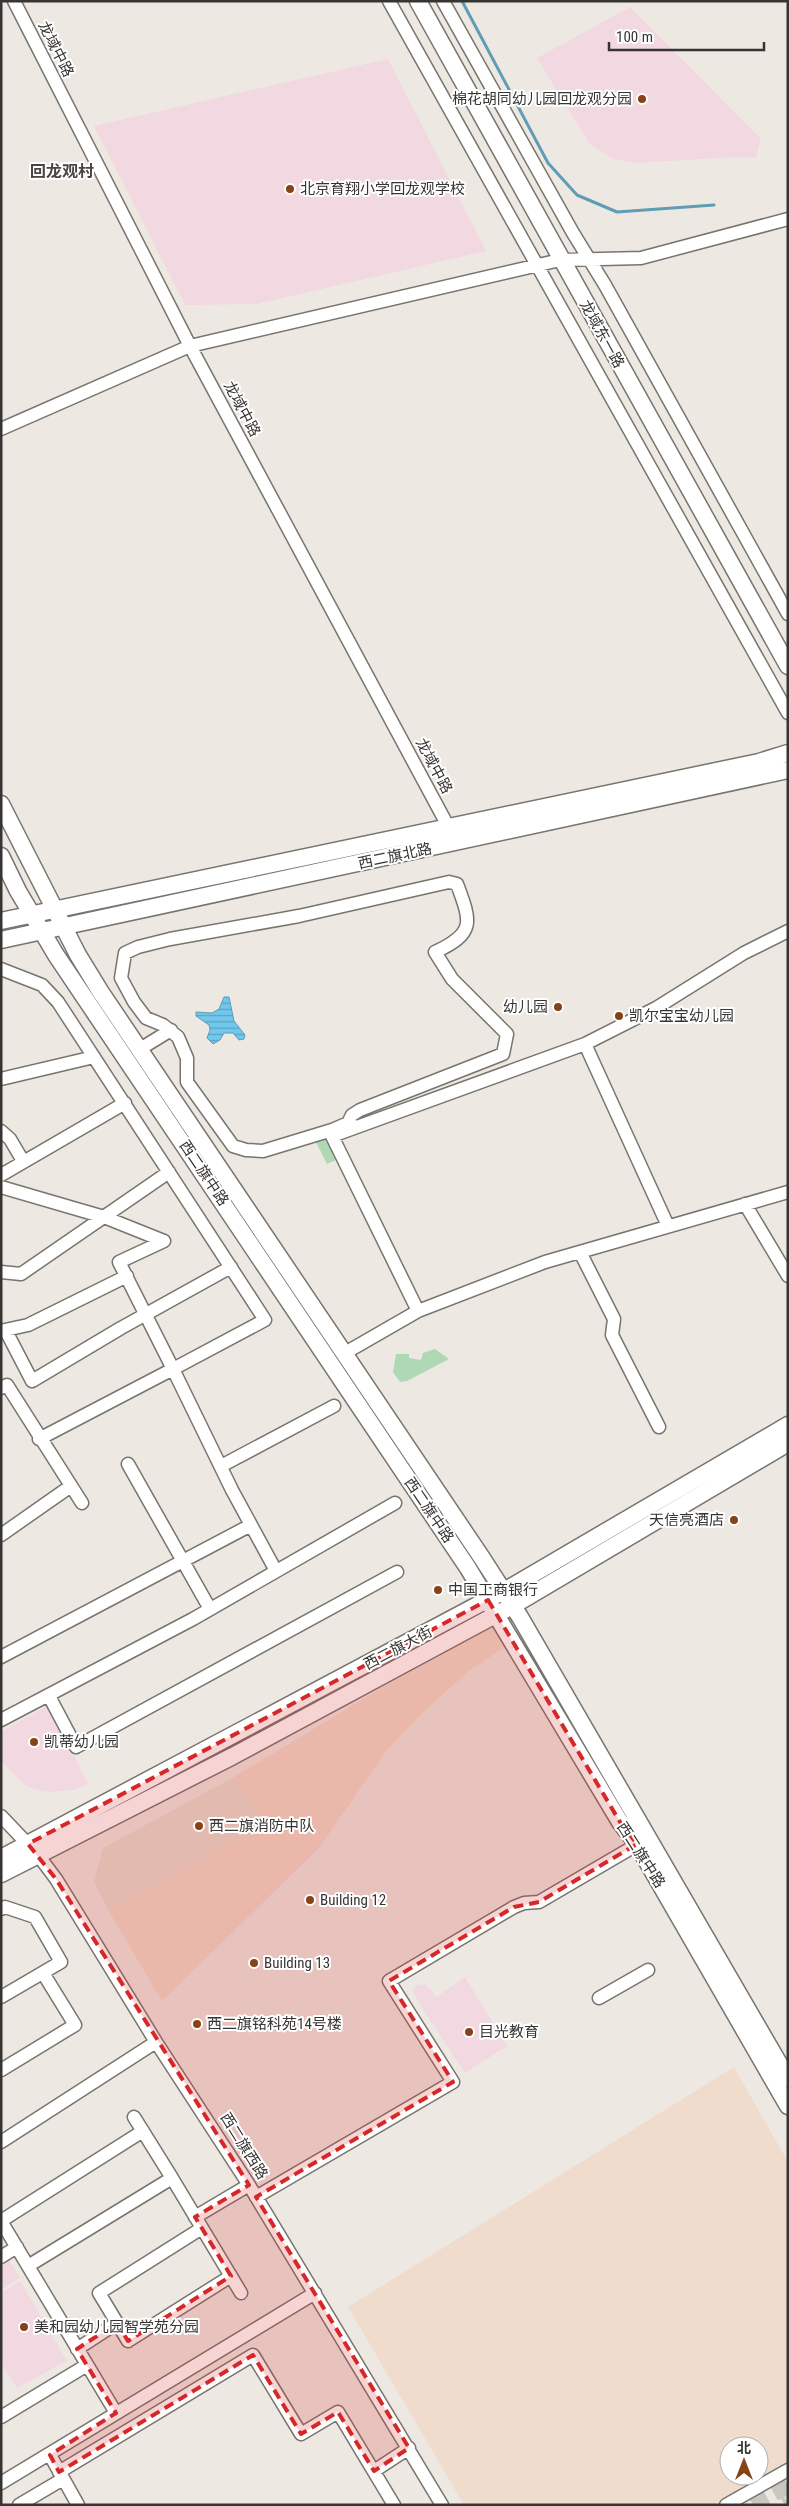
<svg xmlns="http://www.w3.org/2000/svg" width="789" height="2506" font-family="'Roboto Condensed','Noto Sans SC',sans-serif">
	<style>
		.commercial { fill: #efdccc; fill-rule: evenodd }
		.built { fill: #e7dfd1 }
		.education { fill: #f1d8e1 }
		.park { fill: #afd9b5 }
		.water { fill: url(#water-rules); stroke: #5f9cb5 }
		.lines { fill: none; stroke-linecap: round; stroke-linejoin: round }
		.stream { stroke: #5f9cb5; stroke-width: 3 }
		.major-tunnel { stroke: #c9c5bf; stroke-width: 16; stroke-dasharray: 16 8; stroke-linecap: butt }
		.minor-casing { stroke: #78746e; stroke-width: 15 }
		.major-casing { stroke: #78746e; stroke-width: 19 }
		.minor { stroke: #fff; stroke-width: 12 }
		.major { stroke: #fff; stroke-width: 16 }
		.marked { fill: #d62828; fill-opacity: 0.2; stroke: #d62828; stroke-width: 4; stroke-dasharray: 10 6; stroke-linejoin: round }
		.poi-dot { fill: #874218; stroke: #fff; stroke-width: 2 }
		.labels { text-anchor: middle; stroke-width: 4; stroke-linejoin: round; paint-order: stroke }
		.street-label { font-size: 15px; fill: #373533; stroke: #fff }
		.poi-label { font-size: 15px; fill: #373533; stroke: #fff; text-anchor: start }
		.neighbourhood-label { font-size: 16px; font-weight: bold; fill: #494540; stroke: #fff }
	</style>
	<defs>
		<pattern id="water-rules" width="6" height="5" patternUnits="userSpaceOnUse" patternTransform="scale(1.25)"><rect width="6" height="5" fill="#70c8ed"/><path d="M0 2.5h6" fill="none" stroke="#5da3c1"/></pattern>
	</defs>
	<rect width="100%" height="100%" fill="#ede9e2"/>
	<!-- commercial -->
	<path class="commercial" d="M494 1625 508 1645 469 1671 424 1711 386 1751 319 1848 162 2001 108 1910 267 1823 234 1777 378 1690Z
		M734 2067 788 2162V2463L711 2505H464L348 2307ZM729 2446H759V2476H729Z"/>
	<!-- built -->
	<path class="built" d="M234 1777 267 1823 108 1910 94 1882 103 1848Z"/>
	<!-- education -->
	<path class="education" d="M630 7 761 139 756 158 736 157 637 163 611 158 589 143 537 58Z
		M388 59 486 251 257 304 185 305 94 126Z
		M49 1705 88 1784 74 1790 50 1792 34 1789 25 1785 1 1761V1732Z
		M465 1977 507 2046 465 2073 417 2000 413 1990 415 1986 426 1984 436 1997Z
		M1 2248 20 2278 1 2290Z
		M20 2281 67 2361 17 2388 1 2363V2293Z"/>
	<!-- park -->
	<path class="park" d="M325 1135 336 1160 327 1164 314 1138Z
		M435 1349 449 1359 407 1381 400 1382 393 1372 396 1354H409V1358L421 1360 423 1353Z"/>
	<!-- water -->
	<path class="water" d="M224 997H229L234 1021 245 1035 244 1039 239 1040 233 1033H224L220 1040 213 1044 207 1038 210 1030 209 1025 196 1016V1012L212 1013 219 1009Z"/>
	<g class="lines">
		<!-- stream -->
		<path class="stream" d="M462 1 548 163 577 195 617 212 714 205"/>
		<!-- major-tunnel -->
		<path class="major-tunnel" d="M753 2505 788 2486
			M785 2505 788 2503"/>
		<defs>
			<path id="minor" d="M14 1 190 346 449 828
				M389 1 788 713
				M443 1 573 233 605 285 788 614
				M1 429 190 346 560 260 641 258 788 219
				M449 882 457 884C471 922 476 933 435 952L452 979 507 1034 503 1054 360 1110 352 1115 348 1123 332 1130 263 1151 246 1150 233 1146 187 1082V1058L178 1037 163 1025 146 1018 134 1002 121 978 125 953 138 947 170 939 299 916Z
				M1 969 42 985 58 1002 265 1320 173 1369 232 1490 276 1571
				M585 1044 668 1226
				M140 1049 171 1030
				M1 1079 94 1057
				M1 1131 10 1139 23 1161
				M1 1175 125 1103
				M1 1187 104 1217 164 1241
				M745 1204 788 1276
				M580 1252 614 1319 612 1335 659 1427
				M1 1272 21 1274 169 1172
				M418 1311 332 1136 585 1044 656 1008 744 953 788 931
				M1 1331 28 1325 127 1276
				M6 1331 32 1381 121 1328 231 1267
				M345 1353 418 1311 545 1262 788 1192
				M1 1388 7 1385 82 1503
				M39 1439 173 1369 119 1262 164 1241
				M128 1464 210 1609
				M221 1466 334 1406
				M1 1535 71 1486
				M1 1657 251 1525
				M49 1696 76 1747 397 1572
				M1 1720 193 1619 395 1503
				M1 1816 38 1855 56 1879 156 2042 249 2185 442 2505
				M1 1909 5 1907 35 1917 61 1962 1 1997
				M599 1998 648 1970
				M1 2070 75 2025 43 1973
				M1 2142 156 2042
				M172 2178 241 2293
				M256 2197 453 2082 389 1981 514 1907 524 1903 539 1902 645 1840
				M195 2217 249 2185
				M202 2228 99 2293 128 2341 231 2276
				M1 2257 17 2247
				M28 2266 172 2178 134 2117
				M77 2349 117 2323
				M116 2413 1 2221 143 2131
				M1 2417 87 2365
				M50 2455 78 2505
				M374 2471 409 2448
				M59 2472 253 2355 301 2434 338 2412 394 2505
				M1 2483 315 2293
				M19 2505 63 2479
				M726 2505 788 2470"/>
			<path id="major" d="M418 1 788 666
				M1 804 78 955 100 991 482 1558 520 1617 788 2079
				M1 856 18 891 56 955 468 1568 620 1822 637 1844 788 2106
				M1 921 759 762 788 753
				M1 940 788 770
				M1 1858 504 1591 788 1425
				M1 1874 233 1756 512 1606 788 1443"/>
		</defs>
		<!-- minor casing -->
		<use href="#minor" class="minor-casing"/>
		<!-- major casing -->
		<use href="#major" class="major-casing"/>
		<!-- minor -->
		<use href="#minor" class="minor"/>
		<!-- major -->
		<use href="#major" class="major"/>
	</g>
	<!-- marked area -->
	<path class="marked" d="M488 1600 620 1822 637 1844 539 1902 514 1907 389 1981 453 2082 256 2197 409 2448 374 2471 338 2412 301 2434 253 2355 59 2472 50 2455 116 2413 77 2349 117 2323 128 2341 231 2276 195 2217 249 2185 56 1879 28 1844Z"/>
	<!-- markers -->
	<g class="poi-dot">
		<circle cx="642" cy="99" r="5"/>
		<circle cx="290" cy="189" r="5"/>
		<circle cx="558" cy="1007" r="5"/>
		<circle cx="619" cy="1016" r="5"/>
		<circle cx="734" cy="1520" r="5"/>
		<circle cx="438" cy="1590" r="5"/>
		<circle cx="34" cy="1742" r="5"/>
		<circle cx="199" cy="1826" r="5"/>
		<circle cx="310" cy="1900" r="5"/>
		<circle cx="254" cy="1963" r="5"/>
		<circle cx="197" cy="2024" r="5"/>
		<circle cx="469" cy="2032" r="5"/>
		<circle cx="24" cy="2327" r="5"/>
	</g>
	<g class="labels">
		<!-- street labels -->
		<g class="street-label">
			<text transform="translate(56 49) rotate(63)" y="5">龙域中路</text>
			<text transform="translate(602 334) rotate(61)" y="5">龙域东一路</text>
			<text transform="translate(242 409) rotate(62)" y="5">龙域中路</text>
			<text transform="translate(434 766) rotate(62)" y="5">龙域中路</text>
			<text transform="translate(395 856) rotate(-12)" y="5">西二旗北路</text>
			<text transform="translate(204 1173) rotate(56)" y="5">西二旗中路</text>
			<text transform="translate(429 1510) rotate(56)" y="5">西二旗中路</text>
			<text transform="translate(398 1648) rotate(-28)" y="5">西二旗大街</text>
			<text transform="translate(641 1855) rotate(57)" y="5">西二旗中路</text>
			<text transform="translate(244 2146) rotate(58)" y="5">西二旗西路</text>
		</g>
		<!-- poi labels -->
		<g class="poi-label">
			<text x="632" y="104" text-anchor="end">棉花胡同幼儿园回龙观分园</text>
			<text x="300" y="194">北京育翔小学回龙观学校</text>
			<text x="548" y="1012" text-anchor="end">幼儿园</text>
			<text x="629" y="1021">凯尔宝宝幼儿园</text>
			<text x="724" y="1525" text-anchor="end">天信亮酒店</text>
			<text x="448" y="1595">中国工商银行</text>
			<text x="44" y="1747">凯蒂幼儿园</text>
			<text x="209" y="1831">西二旗消防中队</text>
			<text x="320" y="1905">Building 12</text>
			<text x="264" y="1968">Building 13</text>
			<text x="207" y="2029">西二旗铭科苑14号楼</text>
			<text x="479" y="2037">目光教育</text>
			<text x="34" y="2332">美和园幼儿园智学苑分园</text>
		</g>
		<!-- neighbourhood labels -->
		<g class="neighbourhood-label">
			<text x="62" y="177">回龙观村</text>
		</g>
	</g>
	<!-- border -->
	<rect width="789" height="2506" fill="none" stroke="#373533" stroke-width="5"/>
	<!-- north arrow -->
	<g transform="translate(744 2461)"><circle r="24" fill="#ffffff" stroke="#afaead"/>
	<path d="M0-4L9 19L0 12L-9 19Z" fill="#874218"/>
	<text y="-8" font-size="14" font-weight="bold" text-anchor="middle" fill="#373533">北</text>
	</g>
	<!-- scale -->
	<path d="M609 42v8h155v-8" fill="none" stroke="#373533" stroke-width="2.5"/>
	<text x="616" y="42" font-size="15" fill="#373533" stroke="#ffffff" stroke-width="4" paint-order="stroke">100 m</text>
</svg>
